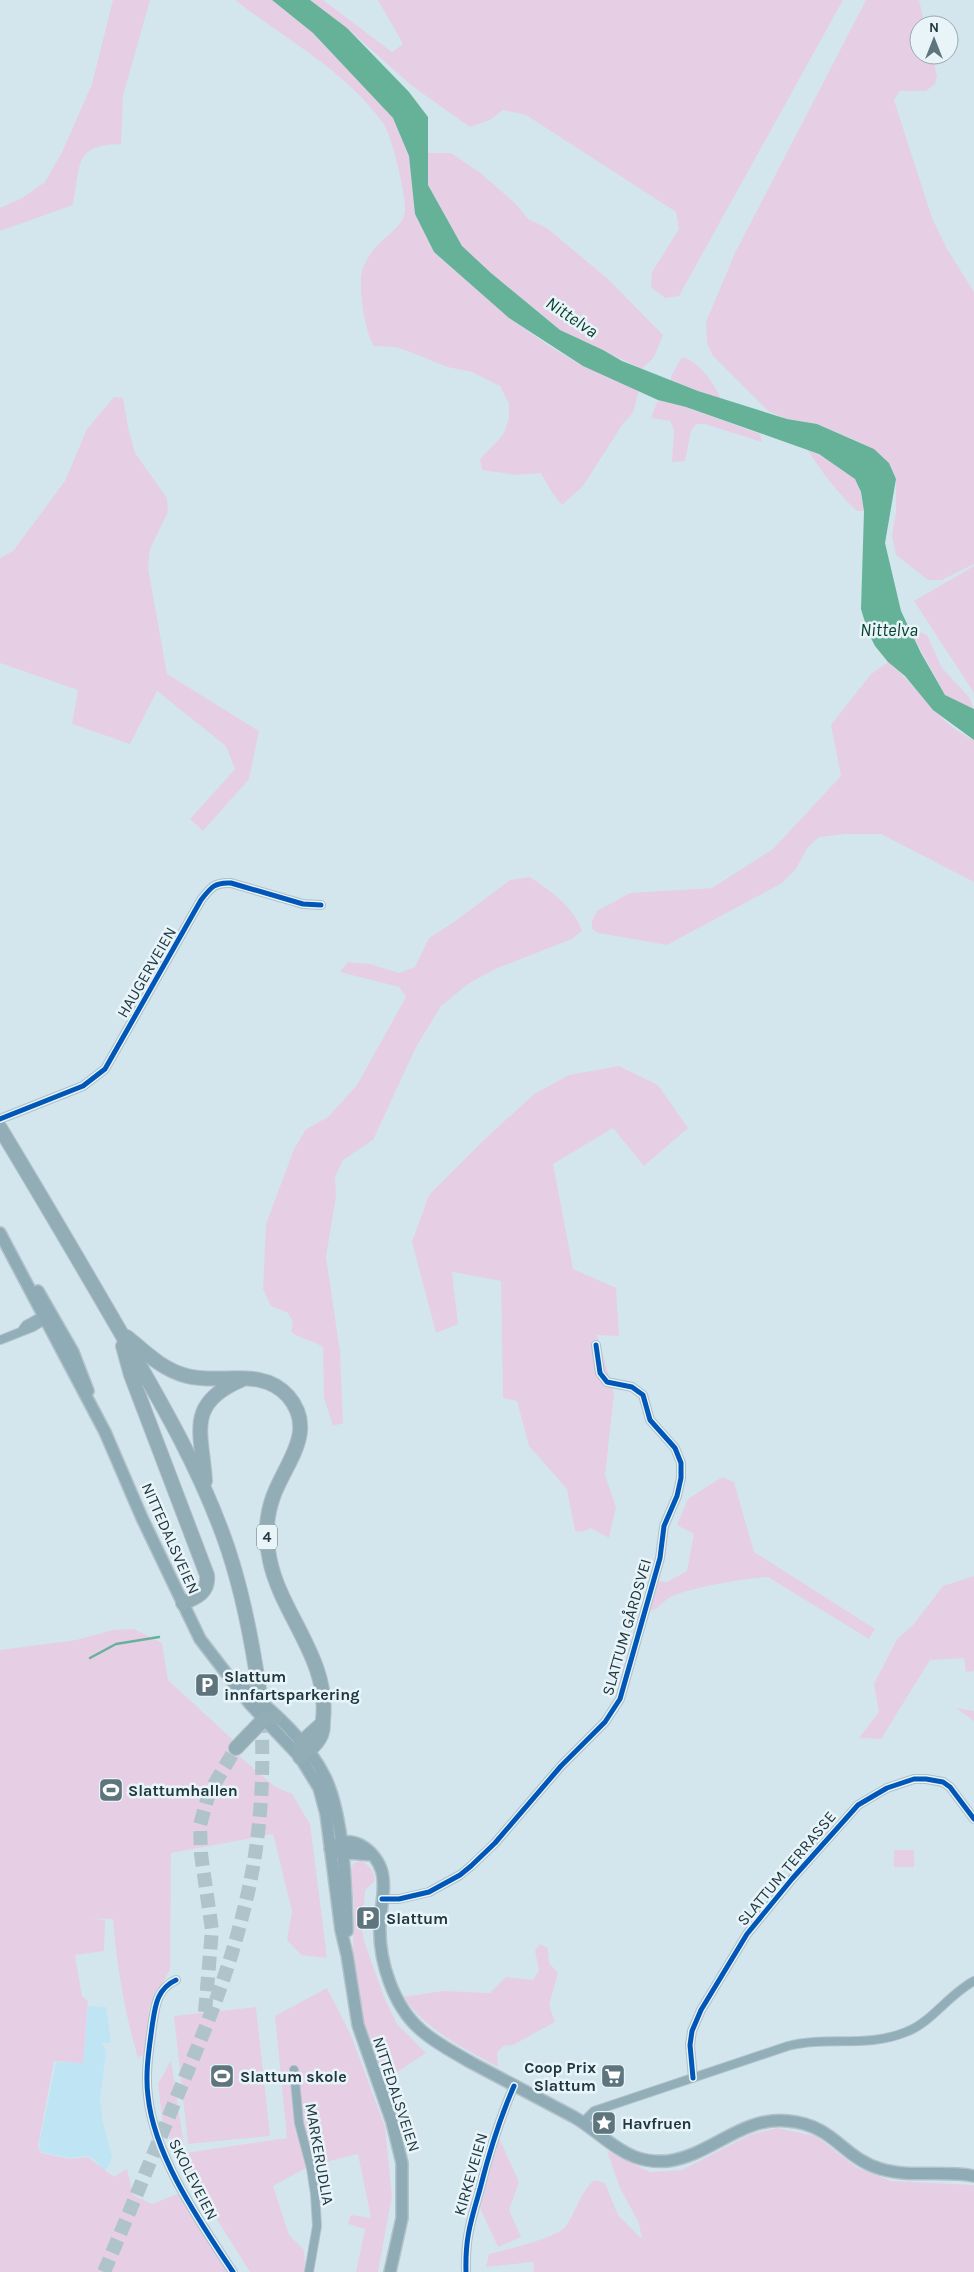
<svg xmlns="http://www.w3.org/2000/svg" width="974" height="2272" font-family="Karla,sans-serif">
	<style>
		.built { fill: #bfe5f4 }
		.green { fill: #e6cfe5 }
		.water { fill: #66b299 }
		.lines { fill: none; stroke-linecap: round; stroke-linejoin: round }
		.stream { stroke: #66b299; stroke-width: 2.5 }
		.trunk-tunnel { stroke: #afc3cb; stroke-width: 14; stroke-dasharray: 14 7; stroke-linecap: butt }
		.minor-casing { stroke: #b2c2c9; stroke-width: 10 }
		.secondary-casing { stroke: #b2c2c9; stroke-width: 14 }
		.trunk-casing { stroke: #b2c2c9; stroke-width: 16 }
		.minor { stroke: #92aeb8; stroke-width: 8 }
		.secondary { stroke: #8eabb6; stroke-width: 11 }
		.trunk { stroke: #93adb6; stroke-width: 14 }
		.cycleway-casing { stroke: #e9f4f9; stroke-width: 8 }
		.cycleway { stroke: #0057b8; stroke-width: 5 }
		.labels { text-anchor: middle; stroke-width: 5; stroke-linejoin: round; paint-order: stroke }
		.shield { fill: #e9f4f9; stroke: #5c7078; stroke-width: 1 }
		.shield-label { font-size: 15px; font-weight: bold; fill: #203841 }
		.street-label { font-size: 16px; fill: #203841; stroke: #e9f4f9 }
		.poi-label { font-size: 16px; font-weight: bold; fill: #203841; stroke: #e9f4f9; text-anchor: start }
		.water-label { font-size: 18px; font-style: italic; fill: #033e2a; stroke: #e9f4f9 }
	</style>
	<rect width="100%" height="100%" fill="#d3e6ee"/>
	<!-- built -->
	<path class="built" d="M88 2006 106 2007 111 2043H102L106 2052 100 2099 103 2123 112 2156 109 2165 102 2173 98 2163 89 2156 70 2158 41 2152 39 2145 56 2062 83 2063Z"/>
	<!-- green -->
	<path class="green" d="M113 0H150L123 96 121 144C73 145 81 165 73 205L0 231V208L22 198 45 182 62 152 92 84Z
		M235 0H272L313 33 393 118 409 156 415 214 434 252 509 318 548 345 583 366 639 390 633 413 622 425 583 486 562 505 551 491 541 473 516 475 482 470 480 459 503 435 509 419V404L500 386 472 372 447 367 413 353 396 347 374 346C365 333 358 288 362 272 363 265 370 254 374 249 384 237 403 227 405 211 406 196 392 135 383 123 345 70 285 39 235 0Z
		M310 0H323L392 52 403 44 378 0H843L679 296 665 298 651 287 652 272 679 229 676 212 526 115 503 110 490 120 470 127 412 86 347 28Z
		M866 0H919L925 25H919V55H932L937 76 935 84 926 91H900L894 100 932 218 947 249 974 292V564L942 580H928L896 555 892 536 896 512V479L889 463 874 449 848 437 817 424 787 419 768 411 713 356 707 343 706 322 735 253Z
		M428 153H451L479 172 515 203 528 219 547 228 608 279 663 335 654 357 642 369 560 330 491 273 462 246 428 185Z
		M682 357C698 360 715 384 721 399L671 381V376Z
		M114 397 123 398 128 427 135 453 167 498 168 512 150 549 148 568 167 674 259 731 249 779 203 831 190 819 235 769 226 746 157 691 130 744 72 724 78 690 0 663V558L13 551 65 481 87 429Z
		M658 400 686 407 760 434 762 442 705 424H696L691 431 685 461 672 462 674 430 670 421 651 418Z
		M807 449C821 454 849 468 856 481 861 490 862 501 864 511H857C838 493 821 472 807 449Z
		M974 566V693L914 601Z
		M920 632 927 635 942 668 969 697 974 709 945 695 913 636Z
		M888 662C918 686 938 724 974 740V882L881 834H847L819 837 808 847 796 869 782 883 667 945 598 933 592 929V921L597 911 630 893 712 888 773 849 841 776 831 725 871 674Z
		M530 877C551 891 574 907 582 931L572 939 495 969 468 984 441 1006 416 1047 373 1140 343 1160 335 1177 336 1196 326 1257 340 1351 343 1423 333 1426 324 1398 323 1347C312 1340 300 1339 291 1332L293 1322 288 1313 271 1306 263 1289 266 1224 294 1149 306 1129 328 1117 357 1085 406 997 399 987 340 972 348 962 370 964 399 973 415 967 429 938 454 922 510 880Z
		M619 1066 658 1085 688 1128 644 1166 613 1128 553 1164 573 1269 616 1288 619 1336 597 1335 614 1394 605 1475 616 1507 609 1538 591 1528 583 1532 575 1531 567 1489 529 1446 517 1401 503 1398 501 1281 452 1272 458 1324 436 1333 412 1242 429 1195 484 1140 534 1094 569 1075Z
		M722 1477 734 1482 754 1552 875 1629 869 1639 768 1577C747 1578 686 1588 669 1598 661 1603 659 1609 650 1611L658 1581 667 1582 687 1571 694 1534 677 1525 688 1499Z
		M974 1576V1671L966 1672 964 1658 930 1660 881 1739 859 1738 879 1712 874 1684 897 1639 913 1625 943 1586Z
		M134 1629 162 1643 168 1680 232 1739 231 1749 274 1786 292 1794 310 1824 327 1958 301 1955 287 1940 292 1911 273 1834 171 1853 170 1970 149 2008 148 2051 138 2058C124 2010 117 1968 113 1919L88 1918 105 1920 104 1951 75 1955 82 1996 88 2001 83 2063 54 2061 38 2146 41 2153 70 2159 88 2157 114 2177 127 2169 133 2195 152 2204 178 2194 231 2272H0V1650L76 1640 113 1630Z
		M956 1708 974 1711V1721Z
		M894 1850H914V1867H894Z
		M361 1860C370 1866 374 1871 375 1881L365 1890 362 1929 364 1941 384 1997 397 2024 426 2053 382 2082 359 2006 353 1949 354 1906 351 1869 353 1864Z
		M540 1944 548 1948 549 1963 558 1973 549 2005 555 2022 513 2045 503 2046 497 2053 498 2067C460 2046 429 2032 403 1997L443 1991 490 1993 506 1977 533 1980 539 1970 535 1951Z
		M327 1988 351 2035 385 2127 392 2196 378 2272H356L365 2229 348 2224 351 2215 371 2218 358 2154 310 2166 273 2186 289 2235 304 2250 306 2272H250L189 2175 163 2126 158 2084 171 2060 185 2153 287 2138 275 2016Z
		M256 2007 270 2136 188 2144 174 2016Z
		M777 2128 816 2136 856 2167 891 2181 974 2185V2272H534L533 2262 486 2267 489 2254C504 2250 558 2238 566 2226 576 2211 580 2193 594 2180L605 2183 618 2215 642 2239 639 2223 620 2188 607 2151 650 2172 682 2170 749 2135Z
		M499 2138 519 2182 509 2210 521 2237 498 2247 480 2208Z"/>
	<!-- water -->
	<path class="water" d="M272 0H310L347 28 409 92 428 117V185L462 246 491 273 560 330 603 350 622 361 698 391 787 419 817 424 874 449 889 463 896 479 885 543 901 611 921 653 945 695 974 709V740L933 710 905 676 888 662 875 646 868 632 861 609 864 511 861 492 855 479 819 454 686 407 658 400 583 366 509 318 434 252 415 214 409 156 393 118 313 33Z"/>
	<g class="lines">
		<!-- stream -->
		<path class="stream" d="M90 1658 116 1644 159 1637"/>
		<!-- trunk-tunnel -->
		<path class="trunk-tunnel" d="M205 2012 212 1930 201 1854 200 1825 209 1793 236 1748
			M104 2272C129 2213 154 2153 178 2094 203 2035 228 1975 243 1913 260 1848 265 1781 261 1714"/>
		<defs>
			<path id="minor" d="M0 1119 83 1086 105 1069 201 900C211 887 215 882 231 883L303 904 321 905
				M23 1329 26 1325 46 1314
				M0 1340 33 1327 48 1318
				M382 1899H399L429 1892 460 1875 471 1866 495 1843 561 1766 605 1722 620 1699 660 1558 664 1526 677 1496 681 1478V1463L675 1448 650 1420 643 1395 632 1387 607 1382 600 1373 596 1345
				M176 1980C156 1989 155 2008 152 2027 149 2050 145 2073 148 2096 154 2156 200 2222 233 2272
				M294 2070 299 2123 311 2168 315 2194 317 2226 309 2272
				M693 2078 690 2045 692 2031 701 2010 747 1934 792 1879 858 1805 887 1788 914 1779H926L943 1782 950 1787 974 1819
				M583 2122 594 2111 788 2046C827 2036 868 2048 906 2032 931 2023 949 1994 974 1981
				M466 2272C465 2237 471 2221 480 2189 489 2153 499 2120 514 2086"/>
			<path id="secondary" d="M0 1233 105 1432 142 1518 200 1639 250 1704 300 1757 319 1788 326 1814 341 1930 347 1955 358 2025 392 2122 402 2163V2218L390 2272
				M38 1291 73 1352 88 1391
				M243 1687C273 1711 308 1742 325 1777 344 1817 346 1886 347 1931
				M330 1849C350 1831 376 1850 382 1872 386 1888 381 1906 380 1923 378 1959 393 2007 422 2031 437 2044 455 2053 472 2063 506 2081 540 2099 574 2117 595 2129 612 2148 635 2157 646 2161 657 2162 668 2161 712 2155 741 2116 788 2121 835 2125 842 2158 881 2169 911 2178 943 2170 974 2176
				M336 1852 372 1855"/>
			<path id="trunk" d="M0 1128C41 1196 81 1264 121 1333 161 1402 202 1472 228 1549 243 1594 252 1641 259 1689
				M127 1337C146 1353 163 1370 187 1376 220 1385 261 1366 288 1396 318 1431 285 1463 273 1497 266 1517 265 1540 270 1561 282 1616 330 1660 323 1720 323 1727 323 1733 319 1739 315 1746 307 1752 300 1757
				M123 1346 131 1375 207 1575C209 1592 197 1597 183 1603
				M205 1481C202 1433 185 1404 241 1380
				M236 1748 264 1719 276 1717
				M300 1757 301 1743 323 1723"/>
		</defs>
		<!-- minor casing -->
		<use href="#minor" class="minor-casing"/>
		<!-- secondary casing -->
		<use href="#secondary" class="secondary-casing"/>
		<!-- trunk casing -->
		<use href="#trunk" class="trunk-casing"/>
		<!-- minor -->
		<use href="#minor" class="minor"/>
		<!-- secondary -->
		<use href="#secondary" class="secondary"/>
		<!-- trunk -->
		<use href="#trunk" class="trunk"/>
		<defs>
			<path id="cycleway" d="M0 1119 83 1086 105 1069 201 900C211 887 215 882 231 883L303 904 321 905
				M382 1899H399L429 1892 460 1875 471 1866 495 1843 561 1766 605 1722 620 1699 660 1558 664 1526 677 1496 681 1478V1463L675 1448 650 1420 643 1395 632 1387 607 1382 600 1373 596 1345
				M176 1980C156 1989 155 2008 152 2027 149 2050 145 2073 148 2096 154 2156 200 2222 233 2272
				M693 2078 690 2045 692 2031 701 2010 747 1934 792 1879 858 1805 887 1788 914 1779H926L943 1782 950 1787 974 1819
				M466 2272C465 2237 471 2221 480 2189 489 2153 499 2120 514 2086"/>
		</defs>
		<!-- cycleway casing -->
		<use href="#cycleway" class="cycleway-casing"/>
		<!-- cycleway -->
		<use href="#cycleway" class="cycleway"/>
	</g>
	<!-- icons -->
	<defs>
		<symbol id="parking-square" viewBox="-11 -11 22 22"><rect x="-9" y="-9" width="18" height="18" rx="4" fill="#5f757e" stroke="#e9f4f9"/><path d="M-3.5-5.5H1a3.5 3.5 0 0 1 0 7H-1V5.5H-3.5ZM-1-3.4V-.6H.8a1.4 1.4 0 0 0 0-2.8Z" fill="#fff"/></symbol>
		<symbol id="stadium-square" viewBox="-11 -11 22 22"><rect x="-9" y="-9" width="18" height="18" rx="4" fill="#5f757e" stroke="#e9f4f9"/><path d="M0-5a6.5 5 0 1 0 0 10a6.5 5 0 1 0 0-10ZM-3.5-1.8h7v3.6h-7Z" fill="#fff"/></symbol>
		<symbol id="supermarket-square" viewBox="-11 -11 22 22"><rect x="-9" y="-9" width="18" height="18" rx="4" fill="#5f757e" stroke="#e9f4f9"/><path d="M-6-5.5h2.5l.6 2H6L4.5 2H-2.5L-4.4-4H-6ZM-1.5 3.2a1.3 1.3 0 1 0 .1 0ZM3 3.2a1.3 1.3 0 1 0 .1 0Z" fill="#fff"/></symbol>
		<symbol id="sight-square" viewBox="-11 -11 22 22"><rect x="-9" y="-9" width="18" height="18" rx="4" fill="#5f757e" stroke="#e9f4f9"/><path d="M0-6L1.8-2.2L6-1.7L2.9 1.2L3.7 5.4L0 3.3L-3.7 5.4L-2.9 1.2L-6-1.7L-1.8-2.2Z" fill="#fff"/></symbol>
	</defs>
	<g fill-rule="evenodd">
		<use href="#parking-square" x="193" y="1671" width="28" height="28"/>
		<use href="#stadium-square" x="97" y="1776" width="28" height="28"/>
		<use href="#parking-square" x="354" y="1904" width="28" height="28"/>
		<use href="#stadium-square" x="208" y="2062" width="28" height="28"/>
		<use href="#supermarket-square" x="599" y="2062" width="28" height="28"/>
		<use href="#sight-square" x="590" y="2109" width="28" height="28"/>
	</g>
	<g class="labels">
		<!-- shield labels -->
		<rect class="shield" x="257" y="1524.5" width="20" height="25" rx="4"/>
		<g class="shield-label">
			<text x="267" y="1542">4</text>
		</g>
		<!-- street labels -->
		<g class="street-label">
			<text transform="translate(146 972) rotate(-60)" y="6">HAUGERVEIEN</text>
			<text transform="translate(171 1538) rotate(66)" y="6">NITTEDALSVEIEN</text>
			<text transform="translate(626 1627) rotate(-74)" y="6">SLATTUM GÅRDSVEI</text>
			<text transform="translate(786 1868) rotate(-50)" y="6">SLATTUM TERRASSE</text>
			<text transform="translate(397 2094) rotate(72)" y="6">NITTEDALSVEIEN</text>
			<text transform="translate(320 2154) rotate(80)" y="6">MARKERUDLIA</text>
			<text transform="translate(470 2174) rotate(-74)" y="6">KIRKEVEIEN</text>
			<text transform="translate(194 2179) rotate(63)" y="6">SKOLEVEIEN</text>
		</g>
		<!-- poi labels -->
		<g class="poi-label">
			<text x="224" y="1682">Slattum<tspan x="224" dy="18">innfartsparkering</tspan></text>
			<text x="128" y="1796">Slattumhallen</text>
			<text x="386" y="1924">Slattum</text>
			<text x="596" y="2073" text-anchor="end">Coop Prix<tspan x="596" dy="18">Slattum</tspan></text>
			<text x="240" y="2082">Slattum skole</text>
			<text x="622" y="2129">Havfruen</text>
		</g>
		<!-- water labels -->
		<g class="water-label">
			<text transform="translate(572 317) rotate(34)" y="6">Nittelva</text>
			<text x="889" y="636">Nittelva</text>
		</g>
	</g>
	<!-- north arrow -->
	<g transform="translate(934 40)"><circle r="24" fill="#e9f4f9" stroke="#99a9af"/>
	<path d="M0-4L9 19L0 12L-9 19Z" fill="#5f757e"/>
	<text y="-8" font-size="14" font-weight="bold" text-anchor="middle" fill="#203841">N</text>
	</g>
</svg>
